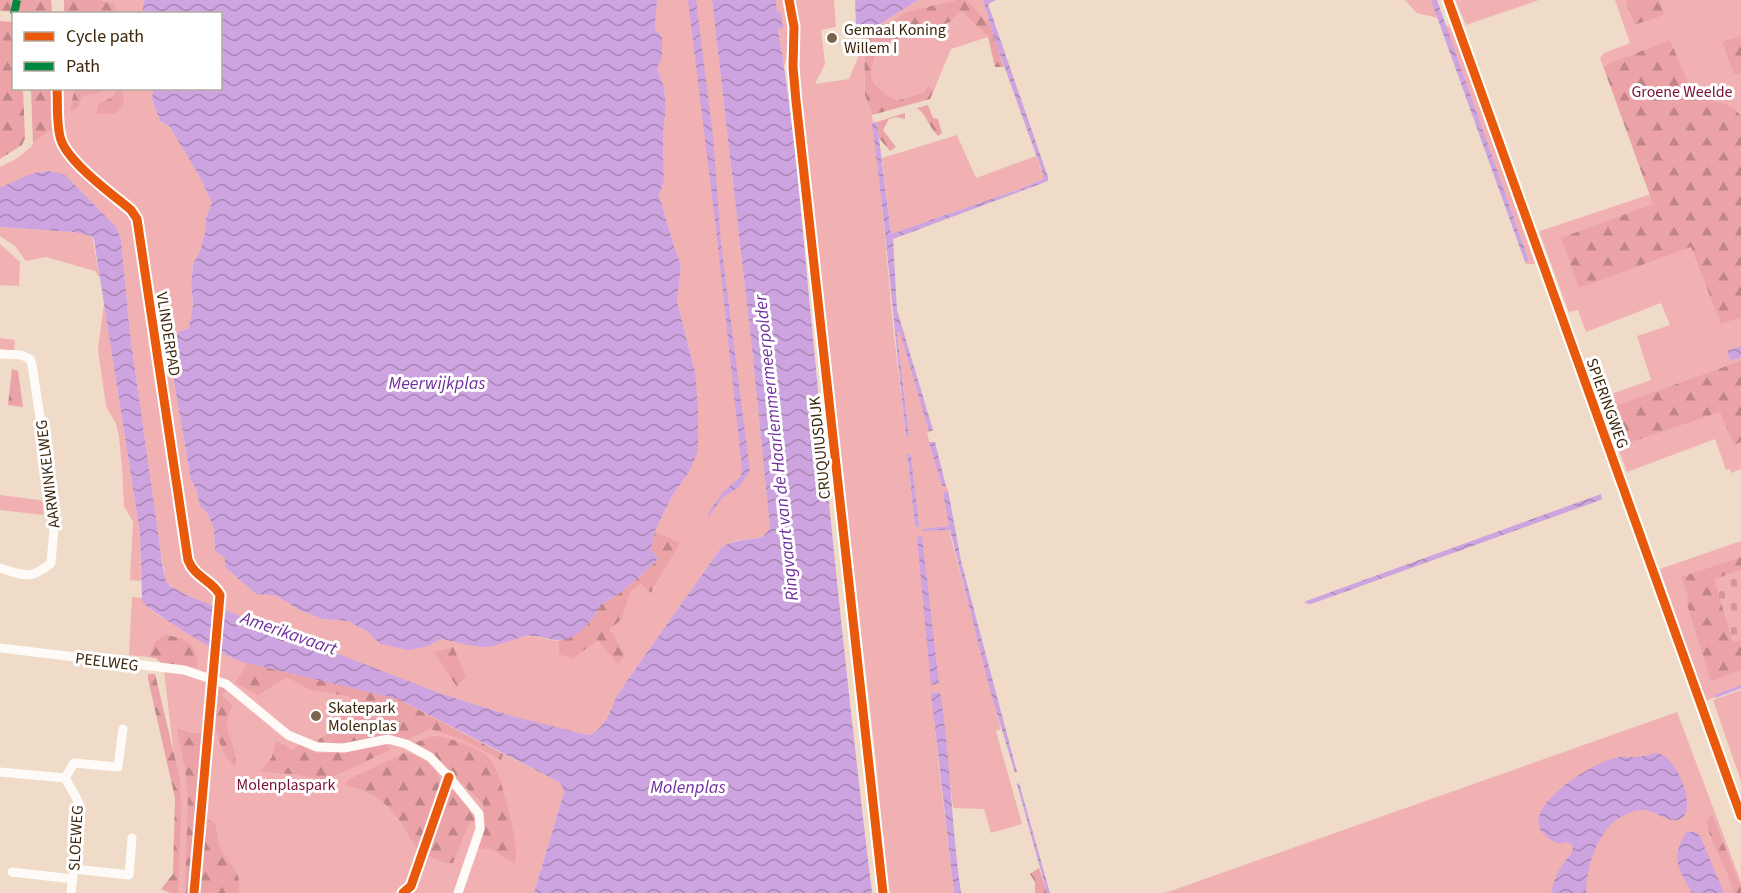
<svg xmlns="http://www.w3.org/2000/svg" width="1741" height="893" font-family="'Source Sans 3',sans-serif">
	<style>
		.green { fill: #f1b1b3; fill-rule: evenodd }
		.forest { fill: url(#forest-firs) }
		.cemetery { fill: url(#cemetery-stones) }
		.water { fill: url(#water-waves) }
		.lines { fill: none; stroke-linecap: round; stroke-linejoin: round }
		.stream { stroke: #cda4e0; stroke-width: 3 }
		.street { stroke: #fdfaf7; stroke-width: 9 }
		.secondary { stroke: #fdfaf7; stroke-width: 12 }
		.quiet { stroke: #00873e; stroke-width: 8; stroke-dasharray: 15 8; stroke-linecap: butt }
		.cycleway-casing { stroke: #fff; stroke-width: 13 }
		.cycleway { stroke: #e8590c; stroke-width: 9 }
		.poi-dot { fill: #7b664d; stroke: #fff; stroke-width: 2 }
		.labels { text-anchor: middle; stroke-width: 6; stroke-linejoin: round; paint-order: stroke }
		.poi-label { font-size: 16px; fill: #3d270c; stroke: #fff; text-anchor: start }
		.park-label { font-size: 16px; fill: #791034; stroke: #fff }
		.street-label { font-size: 16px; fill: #3d270c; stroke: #fff }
		.water-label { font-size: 18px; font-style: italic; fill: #702f9e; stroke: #fff }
	</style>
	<defs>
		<pattern id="forest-firs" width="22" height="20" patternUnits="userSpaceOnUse" patternTransform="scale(1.5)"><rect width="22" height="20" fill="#eca3a8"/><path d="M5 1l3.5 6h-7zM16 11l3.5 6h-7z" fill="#c08587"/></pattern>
		<pattern id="cemetery-stones" width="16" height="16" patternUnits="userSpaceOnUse" patternTransform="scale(1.5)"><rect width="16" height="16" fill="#f1b1b3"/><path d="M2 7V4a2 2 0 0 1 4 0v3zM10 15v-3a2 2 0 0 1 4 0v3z" fill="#d09899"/></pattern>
		<pattern id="water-waves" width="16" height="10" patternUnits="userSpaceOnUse" patternTransform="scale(1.5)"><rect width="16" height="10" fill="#cda4e0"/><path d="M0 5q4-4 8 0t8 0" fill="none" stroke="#a886b4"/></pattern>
	</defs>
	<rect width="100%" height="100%" fill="#efdbc7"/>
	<!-- green -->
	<path class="green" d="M101 0H144L142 14 117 13 115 4Z
		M657 0H712L752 349 770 528 763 537 734 541 720 549 617 695C611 709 605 729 588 735 463 711 342 656 224 610L222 589 191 561 140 218 132 207 70 150 64 137 62 89H75L69 110 82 96 114 89 113 97 97 114H113L123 104 122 89H153L152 99 160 121 170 127 202 181 212 203 206 217 205 232 200 251 193 264 191 284 193 305 189 328 178 332 175 343 178 351 174 382 191 480 196 489 200 506 208 514 214 530 215 551 225 558V567L256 594 277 596 301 611 323 619 348 621 368 632 380 644 428 646 441 639 483 647 496 645 515 638 532 636 558 641 559 654 598 640 626 656 610 629 622 619 631 591 641 584 652 592 679 543 655 531 672 496 689 472 695 372 677 301 681 265 674 246 659 195 664 182 663 135 666 106 664 87 657 68 662 58V37L655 29Z
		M776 0H784C789 22 790 45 784 67L778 28Z
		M794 0H834L836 27 821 30 825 64 815 84 849 79 864 43 856 26 866 32 867 35 877 26 918 0H956L906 12 876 32 864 43 865 95 872 115 878 161 893 326 906 436 909 435 897 333 901 332 929 432 927 433 942 486H946L948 490 943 493 950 526 923 530 924 531 949 530 1001 729 996 731 1022 824 991 833 984 809 953 808 940 692 932 693 938 759 954 893H887L876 761 852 554 836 445 800 94 798 15ZM907 453 911 455 918 528 915 526Z
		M967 0H983L988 19 985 21Z
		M1405 0H1431L1438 18 1417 13Z
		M1455 0H1539L1466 25Z
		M1615 0H1625L1634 25 1638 0H1741V469L1731 473 1730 469 1726 470 1715 439 1627 472 1600 398 1651 380 1637 336 1670 325 1661 303 1586 332 1578 310 1569 312 1568 310 1540 234V231L1651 194 1652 196 1609 64 1603 66 1600 58 1604 53 1630 43Z
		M961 11 988 37 951 49 934 90 928 86 924 92 896 101C865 80 869 80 878 45L950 22Z
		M1445 25 1450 27 1462 55 1535 264H1526L1525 262 1529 261Z
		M57 126V137L64 153 133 217 183 558 188 570 211 590 213 594 212 605C197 599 176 594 166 581L157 528 130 334 121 239 42 171 0 188V167L16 159 31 147 33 143Z
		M957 135 976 178 1036 156 1043 175V179L1020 189 891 234 882 158Z
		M0 227 73 232 92 236 100 279 95 271 46 257 26 261 15 246 0 236Z
		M0 244 20 262 19 286 0 285Z
		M104 303 140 533 141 581 130 580 133 522 124 506 122 467 119 437 116 424 106 406 98 350Z
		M0 338 15 340 14 351 0 349Z
		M0 495 47 501 48 509H43L44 515 0 510Z
		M1741 541V688L1705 701 1660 569Z
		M132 597 142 598 146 606 158 615 232 658 389 696 559 782 562 786 564 792 534 893H175L178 789 160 637 155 641 149 657 129 655Z
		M1741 690V781L1713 700Z
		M1677 712 1741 882V893H1165Z"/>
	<!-- forest -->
	<path class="forest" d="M0 0H51L52 13 0 11Z
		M64 0H101L115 4 117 13H64Z
		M956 0H967L985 20 988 19 1004 67H995L988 37 961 11 950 22 878 45C869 80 865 80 896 101L924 92 928 86 934 90 930 99 872 115 865 95 864 43 876 32 906 12Z
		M1625 0H1659L1664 15 1634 25Z
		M0 21 13 22 14 88 23 89 25 138 22 145 0 159Z
		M1741 36V74H1734L1722 42Z
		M1670 40 1695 99C1712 100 1731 102 1741 116V317L1721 324 1691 247 1579 288 1561 238 1653 204 1603 66Z
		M31 89H55L57 126 33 143Z
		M75 89V88L109 89 99 93 82 96 78 108 69 111Z
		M114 89H122L124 104 114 114H96L98 104 113 97Z
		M928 105 933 118 938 119 942 133 938 136C929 127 926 114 917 108Z
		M905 113V119L896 117 889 119 883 130 896 147 890 151 879 138 877 122Z
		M1741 361V442L1734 445 1720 412 1628 443 1615 406Z
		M12 369 18 371 23 407 8 405Z
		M655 531 680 543 651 593 641 584 631 591 622 619 610 629 626 656 618 664 598 640 572 659 559 654 558 641C577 635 593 624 600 605 623 593 640 577 658 559L651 549Z
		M1741 557V670L1711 681 1687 604 1688 596 1681 577Z
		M165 635C187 638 198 643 197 667L162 664 156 658 149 657 155 641Z
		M453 647 466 676 457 687 434 652Z
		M248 663 398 699 503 754 501 760 464 740 430 729 406 740 333 744 315 741 330 733 334 720 340 710 348 709 367 720 374 717 376 714 375 708 347 696 308 689 287 677 258 695 235 683Z
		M148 674H155L180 779 181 815 178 893H170L161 889 173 874 175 798 148 679Z
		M217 686 227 689 222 695 233 706C217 729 239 743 235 767 216 750 209 709 217 686Z
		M177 728 192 733H204L191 893H185V885L188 795 185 769Z
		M431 736C447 736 480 747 491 760 501 773 515 833 516 850 516 854 515 859 515 864L493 850 478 848 485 828 483 804 428 750 415 743Z
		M276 741 293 750 299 744 316 753H329L386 745 390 750 326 780 292 774 260 772 272 757Z
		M404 753C422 754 443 771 442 790L421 851C414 846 411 839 407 832 391 806 376 792 345 785L348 780Z
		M452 788 475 813 476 820 468 825 453 863H445L426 855 448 791Z
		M1712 814 1741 888V893H1733C1731 871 1708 843 1707 820Z
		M204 819 213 821C219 829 216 840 221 849 229 865 244 873 238 893H197Z
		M1039 868 1047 893H1035V882L1030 874Z"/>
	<!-- cemetery -->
	<path class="cemetery" d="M1741 570V640L1733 643 1714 579Z"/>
	<!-- water -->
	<path class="water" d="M144 0H657L655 29 662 37V58L657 68 664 87 666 106 663 135 664 182 659 195 674 246 681 265 677 301 695 372 698 408V451L689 472 672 496 655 531 651 549 658 559C640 577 623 593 600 605 594 621 574 643 555 640 546 639 537 635 528 636 512 638 497 648 482 647 469 646 454 641 441 639L428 646 409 650 380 644 368 632 348 621 323 619 301 611 277 596 256 594 225 567V558L215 551 214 530 208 514 200 506 196 489 191 480 174 382 178 351 175 343 178 332 189 328 193 305 191 284 193 264 200 251 205 232 206 217 212 203 202 181 170 127 160 121 152 99 153 89 220 88V14L142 13Z
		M688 0H696L713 136 721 243 750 471 739 487 722 498 709 516 707 515 723 492 741 476 742 468 717 237Z
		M712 0H776L777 12H781L783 28 778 29C796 134 803 242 814 348 831 530 850 712 872 893H534L564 792 562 786 559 782 398 699 242 662C208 648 176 627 146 606L142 600 140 533 94 240 92 236 73 232 0 227V188C24 178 41 164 66 176L116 227 121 239 130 334 163 568 166 581 170 586 186 595 439 693 508 715 588 735C605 730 611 709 617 695L720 549C732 539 748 540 763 537L770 528 752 349Z
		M855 0H918L877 26 866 36V32L856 26Z
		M983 0H996L988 4 1048 177V181L893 239 897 310 933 430 929 432 900 332 897 333 909 436H906C894 332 886 227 872 123L877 122 891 234 1020 189 1043 179V174L993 35Z
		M1431 0H1437L1529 261 1525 262Z
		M1741 346V357L1731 361 1727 351Z
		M929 442H935L946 486H942Z
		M907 453 911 455 919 526 918 528 915 526Z
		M948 490 961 561 1017 772 1015 773 990 690 950 530 923 531 922 529 949 526 943 493Z
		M1601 494 1602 499 1595 502 1311 604 1305 603 1306 601Z
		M922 536 939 684 931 685 917 537Z
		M940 692C951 759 951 826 961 893H954L931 693Z
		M1656 753C1676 754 1696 805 1683 817 1671 828 1655 808 1640 810 1602 815 1587 860 1586 893H1551C1553 883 1557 872 1563 864 1568 857 1573 854 1573 846L1568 842C1559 845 1554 843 1547 837 1524 819 1553 794 1569 782 1582 773 1599 762 1615 758 1621 756 1627 757 1633 757 1641 757 1649 755 1656 753Z
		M1019 783 1050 893H1047L1017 784Z
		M1687 832H1695L1700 836 1724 893H1692C1679 869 1669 858 1687 832Z"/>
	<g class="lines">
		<!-- stream -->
		<path class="stream" d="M1716 696 1741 687"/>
		<!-- street -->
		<path class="street" d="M0 354 21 355 30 359 32 365 55 516 51 563C30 581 24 575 0 568
			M0 648 184 670 226 684 288 735 317 747 344 748 388 739 406 744 430 757 449 777 479 814 480 829 458 893
			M0 772 65 778 76 797 80 806 71 893
			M65 778 74 763 118 767 123 729
			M74 869 129 875 132 838
			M12 872 73 879"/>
		<!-- secondary -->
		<path class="secondary" d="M789 0 794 27 793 67 796 101 883 893
			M1448 0 1741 816"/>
		<!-- quiet -->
		<path class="quiet" d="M14 14 17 0"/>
		<defs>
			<path id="cycleway" d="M789 0 794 27 793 67 796 101 883 893
				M1448 0 1741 816
				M57 88C58 105 56 125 61 140 69 163 112 194 131 210L137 219 188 560C195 578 212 580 220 595L194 893
				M403 893 411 886 449 777"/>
		</defs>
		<!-- cycleway casing -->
		<use href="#cycleway" class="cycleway-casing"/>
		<!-- cycleway -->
		<use href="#cycleway" class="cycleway"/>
	</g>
	<!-- markers -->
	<g class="poi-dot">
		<circle cx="832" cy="38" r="6"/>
		<circle cx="316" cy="716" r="6"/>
	</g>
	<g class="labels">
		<!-- poi labels -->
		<g class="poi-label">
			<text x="844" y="35">Gemaal Koning<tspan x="844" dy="18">Willem I</tspan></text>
			<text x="328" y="713">Skatepark<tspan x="328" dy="18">Molenplas</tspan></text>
		</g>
		<!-- park labels -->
		<g class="park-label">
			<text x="1682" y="97">Groene Weelde</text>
			<text x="286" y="790">Molenplaspark</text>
		</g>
		<!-- street labels -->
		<g class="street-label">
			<text transform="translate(169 334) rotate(81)" y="6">VLINDERPAD</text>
			<text transform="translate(1608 403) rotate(70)" y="6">SPIERINGWEG</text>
			<text transform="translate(819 448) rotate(-96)" y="6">CRUQUIUSDIJK</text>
			<text transform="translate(47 474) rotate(-97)" y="6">AARWINKELWEG</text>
			<text transform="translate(107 661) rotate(7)" y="6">PEELWEG</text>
			<text transform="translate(75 838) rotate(-87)" y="6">SLOEWEG</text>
		</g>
		<!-- water labels -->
		<g class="water-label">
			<text x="437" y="389">Meerwijkplas</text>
			<text transform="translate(776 448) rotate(-96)" y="6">Ringvaart van de Haarlemmermeerpolder</text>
			<text transform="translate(289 633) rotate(19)" y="6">Amerikavaart</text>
			<text x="688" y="793">Molenplas</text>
		</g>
	</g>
	<!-- legend -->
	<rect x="12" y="12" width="210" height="78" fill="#ffffff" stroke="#b1a99e" stroke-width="1.5"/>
	<rect x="24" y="32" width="30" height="9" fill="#e8590c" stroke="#b1a99e" stroke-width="1.5"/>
	<text x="66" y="42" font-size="18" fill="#3d270c">Cycle path</text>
	<rect x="24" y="62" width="30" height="9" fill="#00873e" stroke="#b1a99e" stroke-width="1.5"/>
	<text x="66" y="72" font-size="18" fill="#3d270c">Path</text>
</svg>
